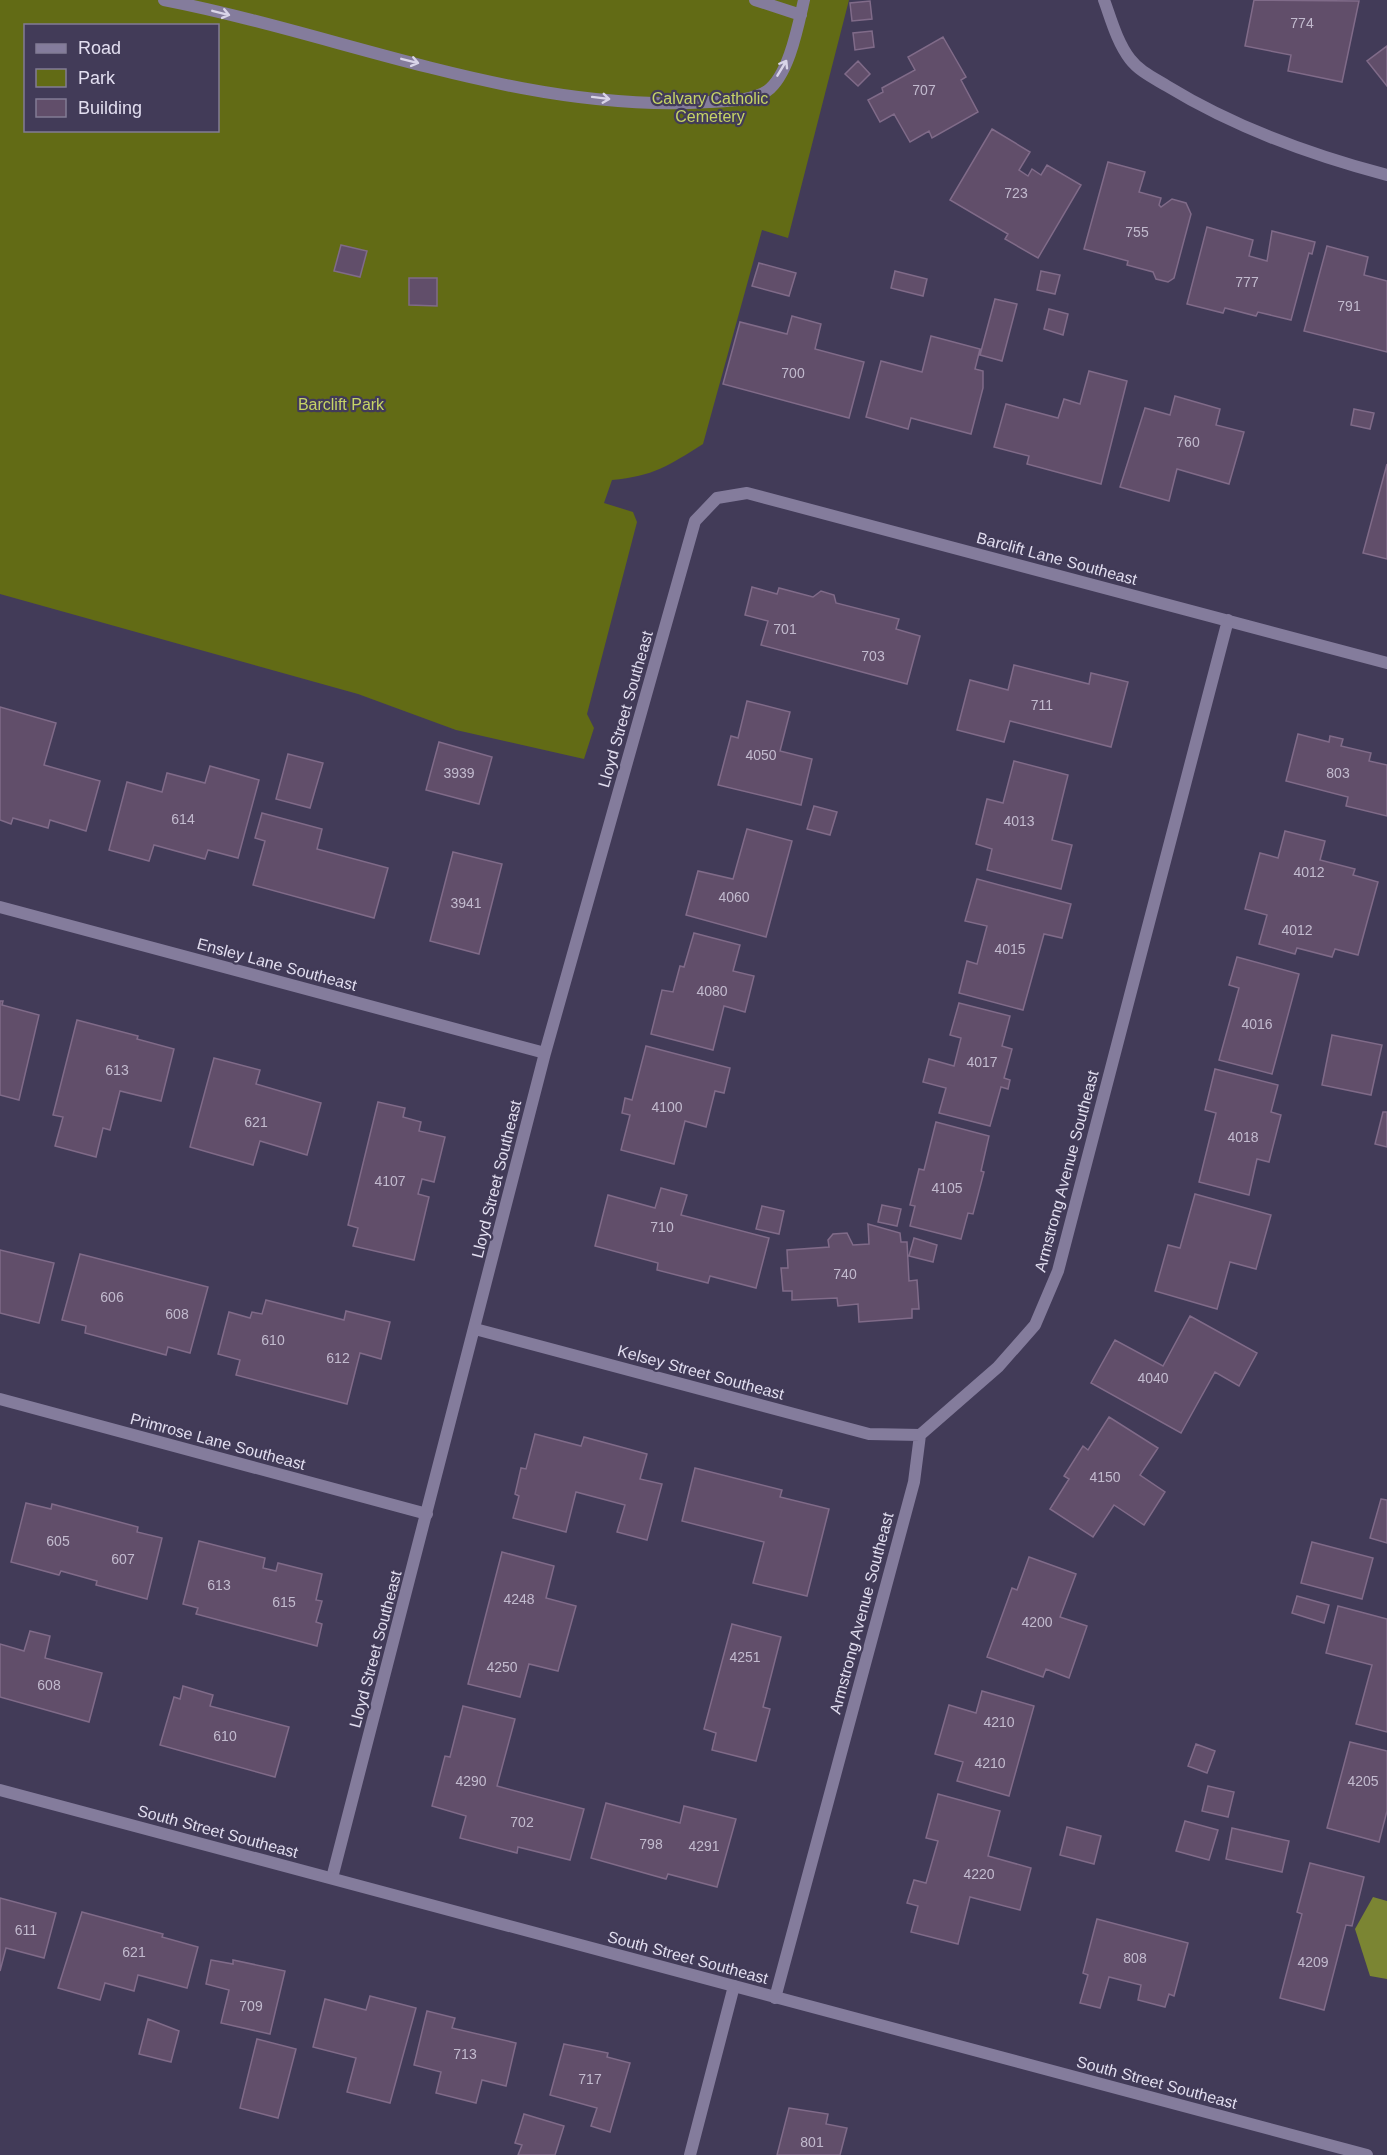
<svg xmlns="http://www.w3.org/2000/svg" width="1387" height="2155" font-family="Helvetica,sans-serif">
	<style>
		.green { fill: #626b15; fill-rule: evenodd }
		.forest { fill: #7b8533 }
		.building { fill: #614e6a; stroke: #806b89; stroke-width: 1.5 }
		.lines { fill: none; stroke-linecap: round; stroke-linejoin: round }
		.service { stroke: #847c9c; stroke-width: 12 }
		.minor { stroke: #847c9c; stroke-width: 12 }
		.tertiary { stroke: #847c9c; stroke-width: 12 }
		.oneway { stroke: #d9d4e8 }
		.labels { text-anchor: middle; stroke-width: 4.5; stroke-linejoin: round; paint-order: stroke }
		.number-label { font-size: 14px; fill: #c2bace }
		.park-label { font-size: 16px; fill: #c6d466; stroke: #423b58 }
		.street-label { font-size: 16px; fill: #e2def0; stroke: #423b58 }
	</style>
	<rect width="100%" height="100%" fill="#423b58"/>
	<!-- green -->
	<path class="green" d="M0 0H849L788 238 762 230 703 444C668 466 654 476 612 480L604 503 633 512 637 522 587 714 594 728 584 759 456 730 358 694 0 594ZM26 26H218V130H26Z"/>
	<!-- forest -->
	<path class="forest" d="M1373 1897 1387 1901V1979L1370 1976 1355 1929Z"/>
	<!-- building -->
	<path class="building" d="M1254 0 1359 1 1342 82 1288 71 1291 55 1245 46Z
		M870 1 872 19 852 21 850 3Z
		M872 31 874 47 855 50 853 33Z
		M943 37 966 77 961 80 978 112 932 138 929 131 910 142 894 114 880 122 868 100 883 92 882 88 915 70 908 57Z
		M1387 46V86L1367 61Z
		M858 61 870 74 858 86 845 74Z
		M992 129 1030 152 1019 170 1028 176 1032 169 1041 175 1047 165 1081 185 1038 258 1005 239 1008 234 950 200Z
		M1108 162 1145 172 1139 192 1161 198 1159 205 1161 207 1172 199 1186 203 1191 214 1174 278 1168 282 1156 279 1153 272 1127 265 1128 261 1084 249Z
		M1207 227 1253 240 1249 256 1267 261 1272 231 1315 242 1312 254 1309 253 1291 320 1258 312 1256 316 1225 308 1223 313 1187 304Z
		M341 245 367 251 360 277 334 271Z
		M1327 246 1368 257 1364 275 1387 281V352L1304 331Z
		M759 263 796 273 789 296 752 286Z
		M895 271 927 279 923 296 891 288Z
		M1041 271 1060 275 1055 294 1037 290Z
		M409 278H437V306L409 305Z
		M995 299 1017 304 1002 361 980 355Z
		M1049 309 1068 314 1063 335 1044 329Z
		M792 316 821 324 815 349 864 362 849 418 723 384 740 322 787 334Z
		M931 336 980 349 975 369 983 371V388L971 434 911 418 908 429 866 417 881 361 922 372Z
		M1089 371 1127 381 1101 484 1027 464 1029 456 994 447 1006 404 1058 418 1064 399 1080 404Z
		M1175 396 1220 409 1216 425 1244 432 1229 484 1177 469 1169 501 1120 487 1145 408 1170 415Z
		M1354 409 1374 413 1370 429 1351 425Z
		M1387 464V559L1363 553Z
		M752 587 777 594 779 588 813 597 821 591 834 595 836 603 899 619 896 629 920 636 907 684 761 645 768 621 745 615Z
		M1014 665 1089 684 1091 673 1128 682 1111 747 1010 721 1004 742 957 730 970 680 1008 690Z
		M747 701 790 712 780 751 812 759 801 805 718 785 731 736 738 738Z
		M0 707 56 723 44 765 100 781 86 831 50 820 48 828 13 818 11 824 0 820Z
		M1298 734 1329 742 1330 736 1343 739 1341 746 1371 753 1369 761 1387 765V816L1346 806 1348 797 1286 781Z
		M439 742 492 757 479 804 426 790Z
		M288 754 323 763 310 808 276 799Z
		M1014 761 1068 775 1052 840 1072 845 1061 889 987 870 992 849 976 844 987 799 1003 803Z
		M210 766 259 780 238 858 208 850 205 859 154 845 149 861 109 850 127 782 162 792 167 773 205 783Z
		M814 806 837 812 830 835 807 829Z
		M262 813 322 829 317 849 388 868 374 918 253 885 265 841 255 838Z
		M747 829 792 841 766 937 686 915 698 871 733 879Z
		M1285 831 1325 841 1320 860 1355 869 1353 875 1378 882 1358 955 1335 949 1332 957 1297 948 1295 954 1259 944 1267 915 1245 909 1260 853 1278 858Z
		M453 852 502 864 479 954 430 941Z
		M977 879 1071 904 1062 938 1044 934 1023 1010 959 993 967 961 977 964 987 926 965 921Z
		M694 933 740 945 733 971 754 976 745 1012 724 1006 713 1050 651 1034 662 990 673 992 680 966 684 967Z
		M1237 957 1299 974 1272 1074 1219 1060 1239 988 1229 985Z
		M0 1001H3L2 1005 39 1015 19 1100 0 1095Z
		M959 1003 1010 1016 1002 1046 1012 1049 1004 1078 1010 1080 1008 1089 1001 1087 990 1126 939 1113 946 1088 923 1082 929 1059 954 1066 961 1038 950 1035Z
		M77 1020 138 1036 137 1039 174 1049 161 1101 120 1091 110 1130 103 1128 96 1157 55 1146 63 1117 53 1115Z
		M1332 1035 1382 1045 1371 1095 1322 1085Z
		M646 1046 730 1068 724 1093 715 1091 706 1127 685 1121 674 1164 621 1150 630 1115 622 1113 625 1098 632 1100Z
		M214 1058 260 1070 256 1084 321 1103 307 1155 260 1141 253 1165 190 1147Z
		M1215 1069 1278 1085 1271 1112 1281 1115 1269 1162 1257 1159 1249 1195 1199 1182 1216 1113 1205 1110Z
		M378 1102 405 1108 403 1117 421 1122 419 1131 445 1137 434 1182 422 1179 418 1194 429 1197 414 1260 353 1246 358 1228 348 1225Z
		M1383 1112H1387V1147L1375 1144Z
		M936 1122 989 1136 981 1171 984 1172 973 1214 968 1213 961 1239 910 1226 915 1206 910 1205 919 1169 924 1170Z
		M661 1188 687 1195 681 1215 769 1238 756 1288 710 1276 708 1283 657 1270 658 1263 595 1246 608 1195 655 1208Z
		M1195 1194 1271 1215 1256 1269 1230 1262 1217 1309 1155 1291 1168 1245 1180 1248Z
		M882 1205 901 1209 897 1226 878 1222Z
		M762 1206 784 1211 779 1234 756 1229Z
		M868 1224 900 1233 901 1242H907L909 1281 917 1280 919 1309H912V1318L859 1322 858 1304 838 1306 837 1298 792 1300V1291H783L781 1268H788L787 1250 829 1247 828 1240 833 1234 847 1233 853 1245 869 1244Z
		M914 1238 937 1245 933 1262 909 1256Z
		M0 1250 54 1263 39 1323 0 1313Z
		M80 1254 208 1287 190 1353 168 1347 166 1355 85 1333 86 1326 62 1320Z
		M266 1300 344 1320 346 1311 390 1322 381 1359 360 1353 347 1404 236 1375 240 1360 218 1354 229 1312 250 1318 252 1312 262 1314Z
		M1190 1316 1257 1353 1239 1386 1215 1372 1181 1433 1091 1383 1115 1340 1163 1366Z
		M1109 1417 1158 1448 1140 1475 1165 1492 1144 1525 1114 1505 1093 1537 1050 1509 1069 1479 1064 1476 1083 1446 1088 1450Z
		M535 1434 581 1446 584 1437 647 1454 640 1479 662 1484 647 1540 617 1532 625 1505 576 1492 566 1532 513 1518 519 1496 515 1494 521 1468 526 1469Z
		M695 1468 782 1490 780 1497 829 1509 807 1596 753 1583 764 1542 682 1521Z
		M1381 1499 1387 1500V1543L1370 1538Z
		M26 1503 51 1509 52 1504 138 1527 137 1532 162 1538 147 1599 96 1585 97 1581 61 1571 59 1575 11 1562Z
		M199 1541 265 1558 263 1568 276 1571 278 1563 322 1574 316 1600 322 1601 316 1622 322 1624 317 1646 196 1614 198 1608 183 1604Z
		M1312 1542 1373 1558 1362 1599 1301 1583Z
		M502 1552 554 1566 546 1598 576 1606 558 1671 529 1664 520 1697 468 1684Z
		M1029 1557 1076 1574 1060 1617 1087 1626 1069 1678 1046 1669 1043 1677 987 1657 1012 1588 1017 1590Z
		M1297 1596 1329 1605 1324 1623 1292 1613Z
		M1338 1606 1387 1619V1732L1356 1724 1372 1665 1326 1653Z
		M732 1624 781 1637 763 1707 770 1709 756 1761 712 1750 716 1733 704 1729Z
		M30 1631 50 1636 45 1658 102 1673 89 1722 0 1697V1644L24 1651Z
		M183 1686 213 1695 210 1706 289 1727 275 1777 160 1745 174 1697 180 1699Z
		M982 1691 1034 1706 1009 1796 957 1781 963 1762 935 1754 949 1705 976 1713Z
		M463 1706 515 1719 497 1786 584 1809 570 1860 518 1847 517 1853 460 1838 466 1816 432 1806 445 1756 450 1757Z
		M1350 1742 1387 1751V1811L1379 1842 1327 1828Z
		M1196 1744 1215 1751 1207 1773 1188 1766Z
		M1208 1786 1234 1792 1228 1817 1202 1811Z
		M938 1794 1000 1811 988 1856 1031 1868 1020 1910 970 1897 958 1944 911 1932 918 1906 907 1903 914 1880 926 1883 938 1841 926 1838Z
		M606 1803 680 1823 684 1806 736 1819 717 1887 668 1874 666 1879 591 1858Z
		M1185 1821 1218 1830 1209 1860 1176 1851Z
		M1067 1827 1101 1836 1094 1864 1060 1855Z
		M1232 1828 1289 1841 1282 1872 1226 1859Z
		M1310 1863 1364 1877 1352 1926 1346 1925 1324 2010 1280 1998 1302 1914 1297 1912Z
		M0 1898 56 1913 44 1958 6 1948 0 1971Z
		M82 1912 163 1934 162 1937 198 1947 187 1988 138 1975 134 1991 105 1983 100 2000 58 1988Z
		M1097 1919 1188 1943 1174 1996 1169 1994 1165 2007 1138 2000 1141 1985 1109 1977 1100 2008 1080 2003 1088 1975 1083 1973Z
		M211 1960 233 1964V1960L285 1971 270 2034 221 2023 229 1990 206 1984Z
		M370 1996 416 2008 390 2103 347 2092 356 2058 313 2047 325 1999 366 2010Z
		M427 2011 455 2018 452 2028 516 2043 506 2086 482 2080 476 2103 436 2093 441 2072 414 2065Z
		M148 2019 179 2031 171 2062 139 2054Z
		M257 2039 296 2049 278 2118 240 2108Z
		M564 2044 608 2053 607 2057 630 2063 610 2132 591 2126 597 2108 550 2095Z
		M789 2108 828 2114 826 2124 847 2128 840 2155H777Z
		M524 2114 564 2126 555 2155H518L522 2145 515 2143Z"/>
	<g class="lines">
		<!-- service -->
		<path class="service" d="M164 0C344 35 523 114 709 102 727 101 752 101 767 91 789 75 798 26 804 0
			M755 0 801 15"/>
		<!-- minor -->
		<path class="minor" d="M1104 0C1111 19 1117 42 1130 59 1139 71 1154 78 1167 86 1234 127 1311 155 1387 175
			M0 907 545 1053
			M475 1329 869 1434 920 1435
			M0 1399 427 1514
			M332 1878 545 1053 695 521 717 498 747 493 1387 663
			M775 1998 914 1482 920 1435 998 1367 1035 1325 1058 1271 1228 620
			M690 2155 734 1986"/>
		<!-- tertiary -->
		<path class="tertiary" d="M0 1790 1367 2155"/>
	</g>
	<!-- one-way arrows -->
	<defs><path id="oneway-shaft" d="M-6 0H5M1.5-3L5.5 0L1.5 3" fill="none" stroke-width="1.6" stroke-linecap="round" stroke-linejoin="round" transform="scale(1.5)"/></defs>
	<g class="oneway">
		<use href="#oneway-shaft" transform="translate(221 13) rotate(14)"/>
		<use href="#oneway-shaft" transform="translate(410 61) rotate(14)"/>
		<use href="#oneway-shaft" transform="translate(782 68) rotate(-59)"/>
		<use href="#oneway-shaft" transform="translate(601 98) rotate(7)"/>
	</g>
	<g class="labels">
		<!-- number labels -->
		<g class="number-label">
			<text x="1302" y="28">774</text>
			<text x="924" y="95">707</text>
			<text x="1016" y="198">723</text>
			<text x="1137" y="237">755</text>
			<text x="1247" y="287">777</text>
			<text x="1349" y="311">791</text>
			<text x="793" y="378">700</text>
			<text x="1188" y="447">760</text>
			<text x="785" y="634">701</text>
			<text x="873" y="661">703</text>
			<text x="1042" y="710">711</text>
			<text x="761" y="760">4050</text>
			<text x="459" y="778">3939</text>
			<text x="1338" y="778">803</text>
			<text x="183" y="824">614</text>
			<text x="1019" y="826">4013</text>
			<text x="1309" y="877">4012</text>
			<text x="734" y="902">4060</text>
			<text x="466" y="908">3941</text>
			<text x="1297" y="935">4012</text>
			<text x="1010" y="954">4015</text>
			<text x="712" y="996">4080</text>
			<text x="1257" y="1029">4016</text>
			<text x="982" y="1067">4017</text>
			<text x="117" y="1075">613</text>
			<text x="667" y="1112">4100</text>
			<text x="256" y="1127">621</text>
			<text x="1243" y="1142">4018</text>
			<text x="390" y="1186">4107</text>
			<text x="947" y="1193">4105</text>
			<text x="662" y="1232">710</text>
			<text x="845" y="1279">740</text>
			<text x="112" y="1302">606</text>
			<text x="177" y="1319">608</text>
			<text x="273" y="1345">610</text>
			<text x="338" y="1363">612</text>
			<text x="1153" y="1383">4040</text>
			<text x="1105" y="1482">4150</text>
			<text x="58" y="1546">605</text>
			<text x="123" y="1564">607</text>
			<text x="219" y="1590">613</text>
			<text x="519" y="1604">4248</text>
			<text x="284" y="1607">615</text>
			<text x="1037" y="1627">4200</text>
			<text x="745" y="1662">4251</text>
			<text x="502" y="1672">4250</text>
			<text x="49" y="1690">608</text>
			<text x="999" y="1727">4210</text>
			<text x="225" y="1741">610</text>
			<text x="990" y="1768">4210</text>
			<text x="471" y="1786">4290</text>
			<text x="1363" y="1786">4205</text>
			<text x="522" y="1827">702</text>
			<text x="651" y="1849">798</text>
			<text x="704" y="1851">4291</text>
			<text x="979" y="1879">4220</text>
			<text x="26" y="1935">611</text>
			<text x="134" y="1957">621</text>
			<text x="1135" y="1963">808</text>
			<text x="1313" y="1967">4209</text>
			<text x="251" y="2011">709</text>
			<text x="465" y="2059">713</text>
			<text x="590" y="2084">717</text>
			<text x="812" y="2147">801</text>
		</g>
		<!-- park labels -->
		<g class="park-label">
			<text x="710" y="104">Calvary Catholic<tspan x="710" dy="18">Cemetery</tspan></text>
			<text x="341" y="410">Barclift Park</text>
		</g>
		<!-- street labels -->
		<g class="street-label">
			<text transform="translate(1057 558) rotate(15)" y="6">Barclift Lane Southeast</text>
			<text transform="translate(625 709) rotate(-74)" y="6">Lloyd Street Southeast</text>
			<text transform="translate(277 964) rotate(15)" y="6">Ensley Lane Southeast</text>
			<text transform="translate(1066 1171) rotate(-75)" y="6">Armstrong Avenue Southeast</text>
			<text transform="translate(496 1179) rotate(-76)" y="6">Lloyd Street Southeast</text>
			<text transform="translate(701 1372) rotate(15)" y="6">Kelsey Street Southeast</text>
			<text transform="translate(218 1441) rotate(15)" y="6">Primrose Lane Southeast</text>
			<text transform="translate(861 1613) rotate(-75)" y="6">Armstrong Avenue Southeast</text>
			<text transform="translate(375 1649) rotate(-75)" y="6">Lloyd Street Southeast</text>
			<text transform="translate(218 1831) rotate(15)" y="6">South Street Southeast</text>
			<text transform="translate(688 1957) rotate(15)" y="6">South Street Southeast</text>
			<text transform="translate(1157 2082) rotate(15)" y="6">South Street Southeast</text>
		</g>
	</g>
	<!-- legend -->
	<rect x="24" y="24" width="195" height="108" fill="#423b58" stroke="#827c95" stroke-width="1.5"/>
	<rect x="36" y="44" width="30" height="9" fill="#847c9c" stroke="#827c95" stroke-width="1.5"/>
	<text x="78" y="54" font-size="18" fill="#e2def0">Road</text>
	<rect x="36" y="69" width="30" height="18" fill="#626b15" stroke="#827c95" stroke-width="1.5"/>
	<text x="78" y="84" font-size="18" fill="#e2def0">Park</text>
	<rect x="36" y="99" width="30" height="18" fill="#614e6a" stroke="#827c95" stroke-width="1.5"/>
	<text x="78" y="114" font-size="18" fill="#e2def0">Building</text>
</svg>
